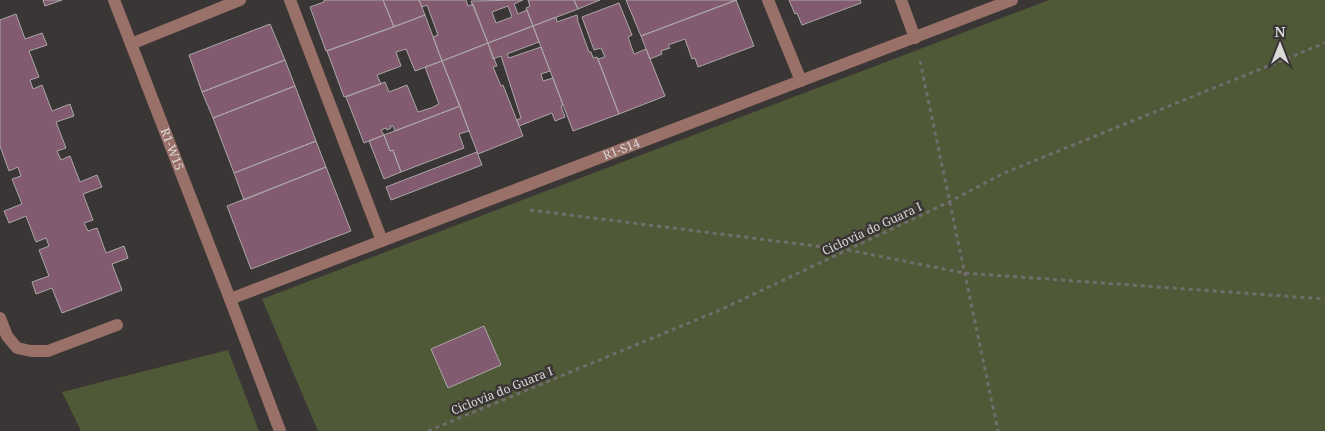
<svg xmlns="http://www.w3.org/2000/svg" width="1325" height="431" font-family="'Noto Serif',serif">
	<style>
		.green { fill: #4f5837 }
		.building { fill: #825b70; stroke: #aca7a9; fill-rule: evenodd }
		.lines { fill: none; stroke-linecap: round; stroke-linejoin: round }
		.path { stroke: #716d6c; stroke-width: 3; stroke-dasharray: 4 4; stroke-linecap: butt }
		.minor { stroke: #997168; stroke-width: 12 }
		.labels { text-anchor: middle; stroke-width: 5; stroke-linejoin: round; paint-order: stroke }
		.street-label { font-size: 12px; fill: #dbd9d8; stroke: #3a3635 }
	</style>
	<rect width="100%" height="100%" fill="#3a3635"/>
	<!-- green -->
	<path class="green" d="M1049 0H1325V431H318L262 299Z
		M228 350 259 431H81L62 392Z"/>
	<!-- building -->
	<path class="building" d="M43 0H62L45 6Z
		M324 0H383L394 27 326 51 310 7 324 2Z
		M383 0H419L425 15 394 27Z
		M419 0H466L468 6 473 4 488 43 442 61 433 37 438 35 427 5 422 7Z
		M523 0 514 4 518 14 527 10 533 26 488 43 471 1ZM508 6 512 17 496 23 492 12Z
		M528 0H574L578 9 533 26 526 8 530 6Z
		M574 0H600L578 9Z
		M626 0H737L641 36Z
		M736 0 754 46 698 67 695 58 692 59 685 39 668 45 670 48 661 51 662 54 650 59 641 36Z
		M789 0H860L861 3 802 25 797 13 795 14Z
		M619 3 632 35 628 37 634 54 646 49 665 96 619 114 598 59 605 57 601 48 594 50 582 17Z
		M16 14 25 39 42 33 47 45 29 51 39 77 30 80 33 89 42 85 52 111 70 104 74 116 56 122 66 148 57 151 61 160 70 156 80 182 97 175 102 187 83 194 93 220 84 223 88 231 97 228 106 253 124 246 128 258 112 264 122 290 62 313 52 288 36 294 32 282 49 276 39 250 49 246 46 238 36 242 26 216 9 223 4 211 22 204 12 179 21 176 18 167 9 171 0 146V20Z
		M425 15 442 61 415 71 406 49 396 52 401 66 377 75 381 84 344 97 327 51Z
		M577 15 578 19H577L589 52H591L593 58 597 57 619 114 573 131 533 26 556 17 557 22Z
		M270 24 285 60 202 92 189 55Z
		M533 26 539 42 507 54 509 58 541 47 550 71 541 74 543 81 553 78 563 105 561 106 565 117 555 121 552 113 519 126 517 120 521 118 501 56 493 59 488 43Z
		M488 43 497 66 493 67 501 86 503 85 523 136 478 154 442 61Z
		M285 60 295 86 213 118 202 92Z
		M442 61 460 106 395 131 393 126H390L391 128 387 130 386 128 381 130 384 135 364 143 346 97 385 82 389 92 407 85 418 112 431 108 439 104 425 67Z
		M295 86 316 141 234 173 213 118Z
		M460 106 469 131 459 134 464 148 401 172 393 150 390 151 384 135Z
		M384 135 390 151 393 150 401 172 384 179 369 141Z
		M316 141 326 167 244 200 234 173Z
		M477 152 482 165 391 200 386 187Z
		M326 167 351 231 251 269 227 206Z
		M484 326 501 365 448 388 431 349Z"/>
	<g class="lines">
		<!-- path -->
		<path class="path" d="M920 61 998 431
			M530 210 848 250 964 273 1325 299
			M428 431 720 310 949 202 1004 173 1325 43"/>
		<!-- minor -->
		<g class="minor">
			<path id="s1" d="M114 0 230 299 280 431"/>
			<path d="M290 0 382 241"/>
			<path d="M768 0 801 81"/>
			<path d="M901 0 915 38"/>
			<path d="M131 44 240 0"/>
			<path id="s2" d="M230 299 1012 0"/>
			<path d="M0 318 7 336 17 348 31 351H48L117 325"/>
		</g>
	</g>
	<g class="labels">
		<!-- street labels -->
		<g class="street-label">
			<text dy="4" stroke="none"><textPath href="#s1" startOffset="160">R1-W15</textPath></text>
			<text dy="4" stroke="none"><textPath href="#s2" startOffset="419">R1-S14</textPath></text>
			<text transform="translate(872 229) rotate(-25)" y="4">Ciclovia do Guara I</text>
			<text transform="translate(502 391) rotate(-22)" y="4">Ciclovia do Guara I</text>
		</g>
	</g>
	<!-- north arrow -->
	<g transform="translate(1280 45)" stroke="#3a3635" stroke-width="4" paint-order="stroke">
	<path d="M0-4L9 19L0 12L-9 19Z" fill="#dbd9d8"/>
	<text y="-8" font-size="14" font-weight="bold" text-anchor="middle" fill="#dbd9d8">N</text>
	</g>
</svg>
